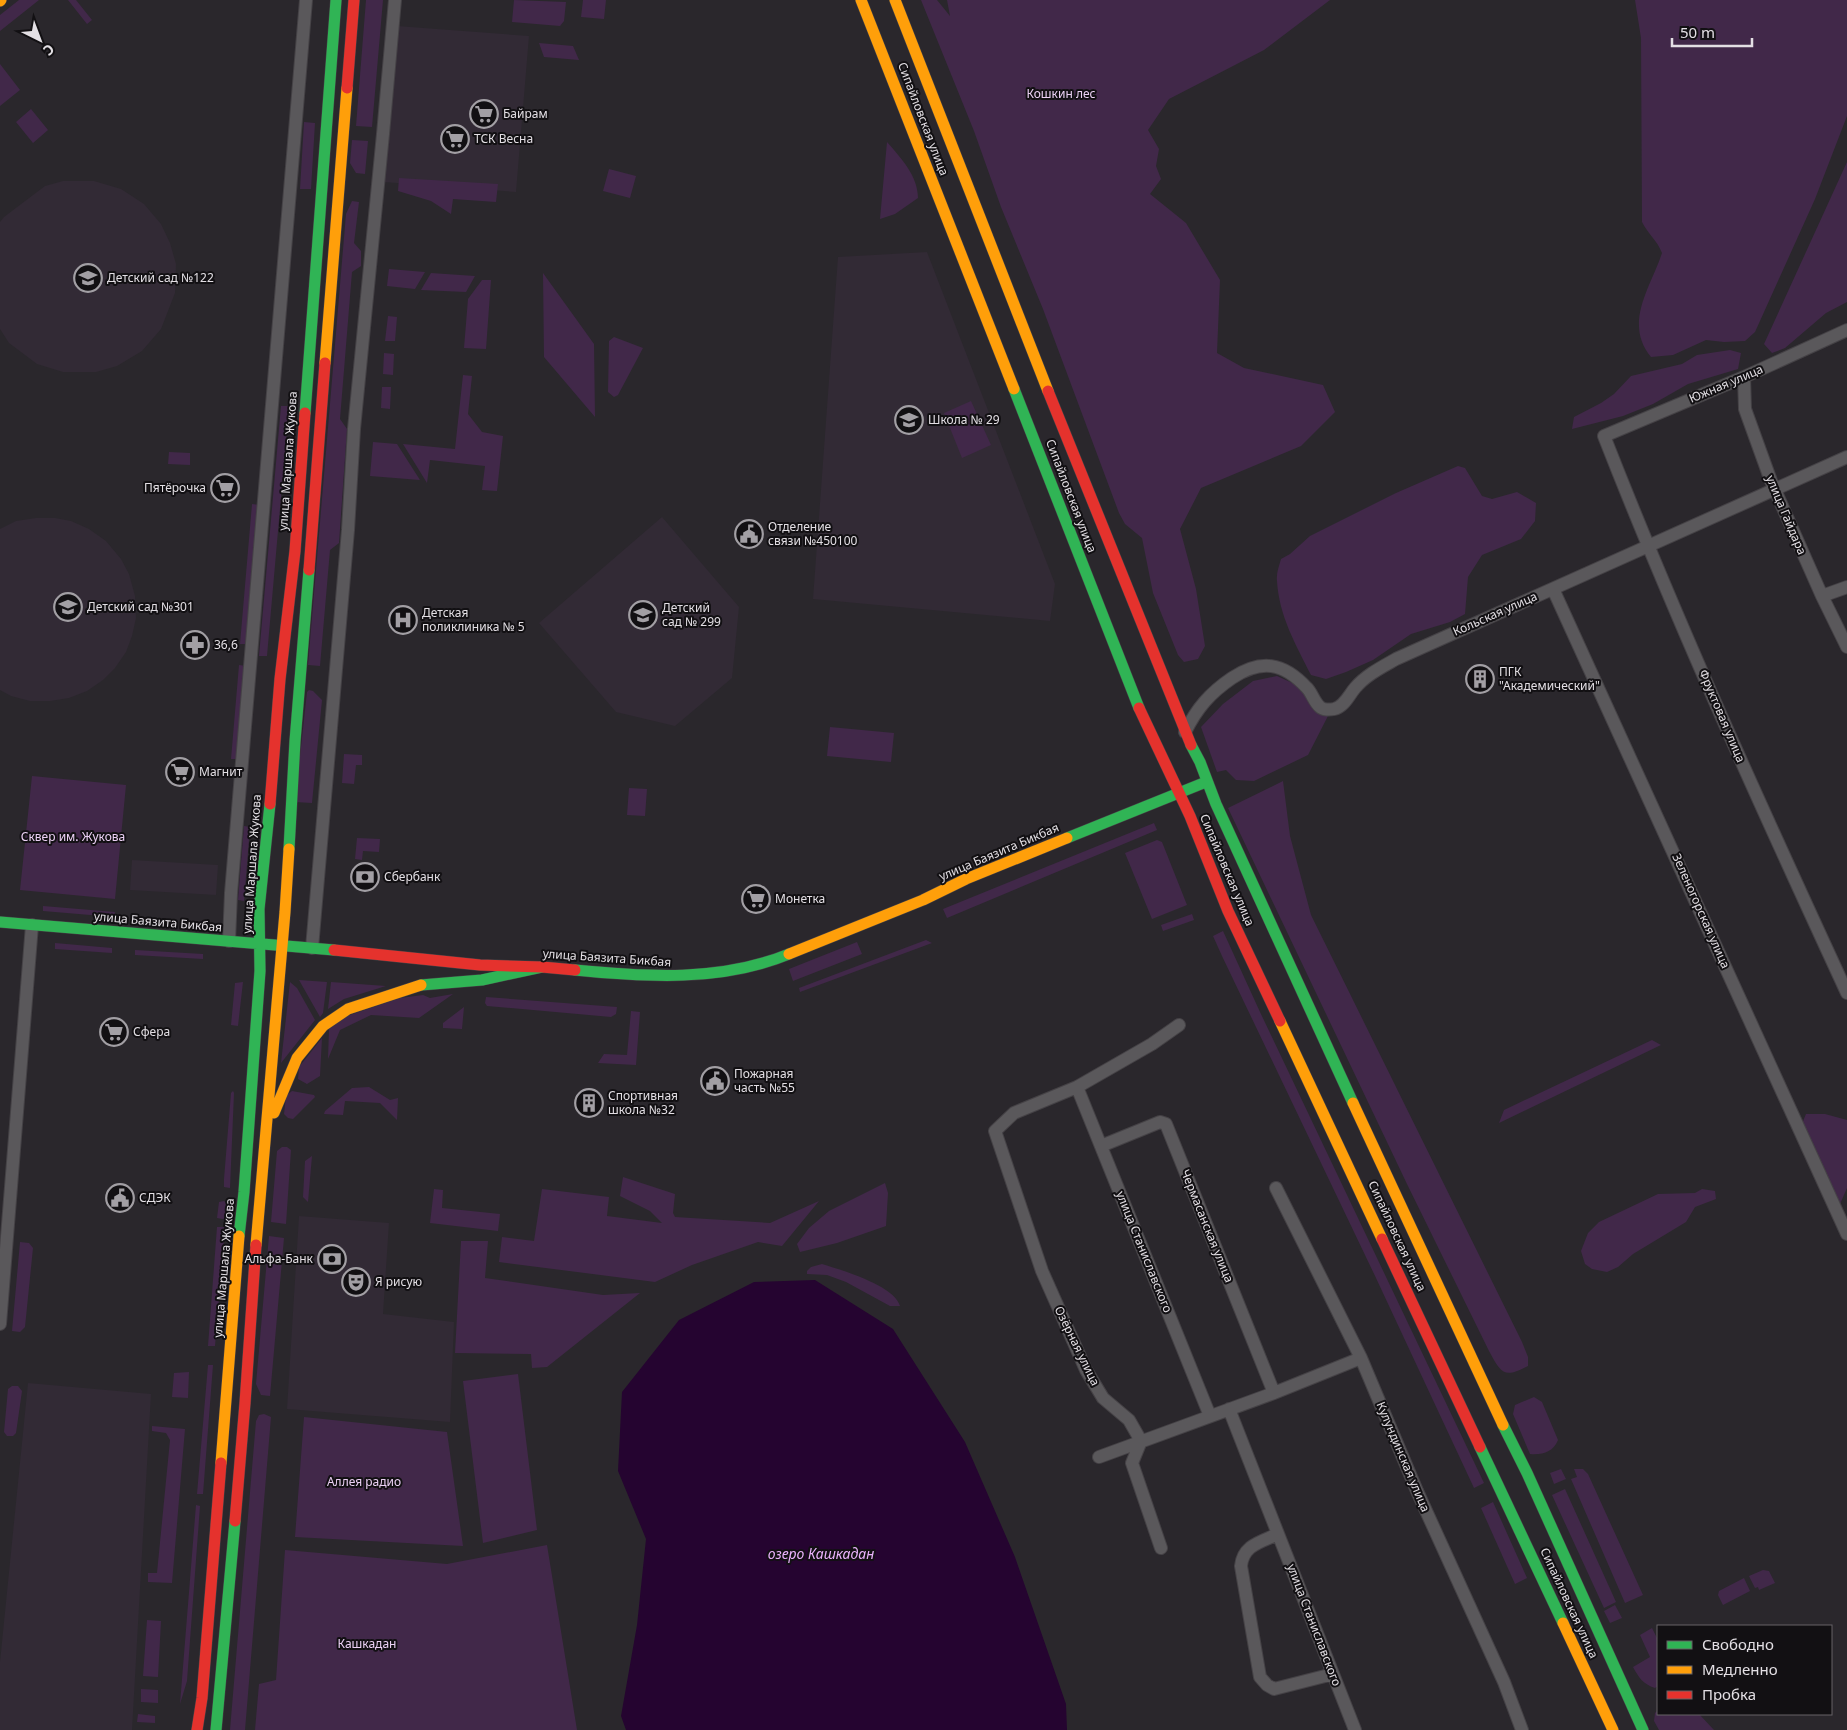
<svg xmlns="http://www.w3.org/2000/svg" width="1847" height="1730" font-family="'Noto Sans',sans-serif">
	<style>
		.built { fill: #322a35 }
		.green { fill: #412849 }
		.water { fill: #250430 }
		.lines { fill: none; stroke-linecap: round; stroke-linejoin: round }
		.street-casing { stroke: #454246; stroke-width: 14 }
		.fast-casing { stroke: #454246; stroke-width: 12 }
		.slow-casing { stroke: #454246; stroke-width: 12 }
		.jam-casing { stroke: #454246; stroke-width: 12 }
		.street { stroke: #5a585b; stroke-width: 12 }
		.fast { stroke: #30b455; stroke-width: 11 }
		.slow { stroke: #ff9f0a; stroke-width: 11 }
		.jam { stroke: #e5322d; stroke-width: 11 }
		.labels { text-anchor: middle; stroke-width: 4; stroke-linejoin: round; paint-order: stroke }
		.park-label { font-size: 12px; fill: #ecd1f5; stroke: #121013 }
		.poi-label { font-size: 12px; fill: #e3dfe4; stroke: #121013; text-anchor: start }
		.street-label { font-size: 12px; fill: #e3dfe4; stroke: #121013 }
		.water-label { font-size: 14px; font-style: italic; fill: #e9b2fb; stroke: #121013 }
	</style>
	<rect width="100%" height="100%" fill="#2a272c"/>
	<!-- built -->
	<path class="built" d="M397 26 529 36 516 192 384 182Z
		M63 181H94L121 189 144 204 161 224 170 243 176 264 175 293 161 329 142 351 117 366 96 372H63L37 364 9 343 0 329V222L4 217 45 186Z
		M927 252 1055 584 1050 621 813 599 838 257Z
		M662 517 739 607 732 678 675 726 616 712 539 623Z
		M36 518H55L71 521 89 529 106 541 121 559 129 574 135 596 136 618 132 636 126 652 115 668 103 680 87 691 69 698 50 701H30L11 696 0 690V529L16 521Z
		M132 860 218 865 216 895 130 890Z
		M299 1216 389 1223 383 1314 454 1322 450 1422 287 1409Z
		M28 1383 151 1394 132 1730H0V1662Z"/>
	<!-- green -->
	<path class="green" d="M19 0H39L0 31V15Z
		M68 0H76L92 20 87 24Z
		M366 0H383L372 127 356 126Z
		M514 0 566 2 564 21 560 26 512 22Z
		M583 0H606L604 19 581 17Z
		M921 0H937L950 16 947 0H1330L1264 50 1169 99 1148 130 1159 149 1156 166 1161 179 1150 194 1186 223 1220 280 1217 353 1244 368 1323 385 1335 412 1301 446 1201 488 1180 529 1196 589 1205 646 1198 659 1184 662 1178 655 1153 593 1142 538 1125 524 1119 513 1043 309 1001 207 974 131Z
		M1635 0H1847V116L1815 199 1755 332 1745 341 1724 342 1706 340 1673 355 1651 357C1623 323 1651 287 1662 253 1657 240 1648 234 1642 222L1641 38Z
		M539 43 573 46 579 60 544 57Z
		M0 64 20 90 0 106Z
		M31 109 48 130 33 143 16 122Z
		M304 122 315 123 311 189H300Z
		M352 140 368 141 365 174 356 173 350 163Z
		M887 142C901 158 918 176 918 198L895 214 880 219Z
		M1847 162V302L1826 313 1785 348 1772 353 1764 344Z
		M609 169 636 176 630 198 603 191Z
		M399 178 498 184 496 202 453 199 451 214 431 201 398 191Z
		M352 201 359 202 354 243 361 251V266L352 272 340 419 347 429 339 543 330 550 320 666 308 665 346 214Z
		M389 269 425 272 415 289 387 286Z
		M431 273 475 276 466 292 421 290Z
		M543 273 594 344 595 417 544 357Z
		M482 280H491L486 349 464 348 468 299Z
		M388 316 397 317 395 341H385Z
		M614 337 643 348 618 395 614 397 608 392 609 341Z
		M1730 350 1741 353 1738 369 1688 384 1653 404 1623 416 1572 429 1574 417 1601 403 1614 394 1631 376 1682 364 1697 355Z
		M384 353 394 354 393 375 383 374Z
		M463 375 472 376 468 414 482 432 503 436 497 491 482 490 485 466 430 460 427 483 403 444 455 449Z
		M382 387H391L390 409 381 408Z
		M971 401 991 445 962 458 944 413Z
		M281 406H289L267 656H259Z
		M373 442 397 444 420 480 370 476Z
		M169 452 190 453V465L168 464Z
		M1458 466 1465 468 1482 496 1492 499 1517 492 1536 503 1535 521 1521 539 1482 555 1468 577 1465 614 1450 622 1411 634 1373 660 1346 672 1326 679 1311 675C1296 645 1279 616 1277 581 1276 574 1279 566 1281 559L1290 554 1310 536 1396 493Z
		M252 504 260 505 248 644H240Z
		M239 665 246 666 239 759H231Z
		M1277 676 1299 686 1329 714 1308 755 1254 781 1236 780 1226 770 1217 772 1201 727 1223 704 1253 681Z
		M309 690 313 691 322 700 312 803 295 802 307 692Z
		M830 727 894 733 891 762 827 756Z
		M344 754 362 755V765H356L354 784 342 783Z
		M32 776 126 785 115 899 20 890Z
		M1283 781 1290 836 1311 915 1522 1342 1528 1357V1366C1504 1379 1501 1373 1489 1351L1407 1184 1228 808Z
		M629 788 647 789 645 816 627 815Z
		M1154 823 1157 830 947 918 943 909Z
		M244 826 250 827 244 901 238 900Z
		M357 838 380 839 379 852 363 851 362 860 355 859Z
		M1157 840 1162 842 1187 905 1152 919 1125 853Z
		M43 906 115 912 114 917 43 911Z
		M1192 914 1194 920 1163 931 1161 925Z
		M1223 931 1260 1012 1484 1483 1474 1488 1376 1278 1222 956 1213 936Z
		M926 940 932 943 800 992 799 988Z
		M857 942 862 954 793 981 789 969Z
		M55 943 112 948V953L55 949Z
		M135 950 203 954V959L135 955Z
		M299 980 327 982 323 1013 320 1017Z
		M243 982 238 1026 231 1025 235 983Z
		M290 982 297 988 315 1020 281 1063Z
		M331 982 386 986 344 999 328 1009Z
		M453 994 419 1018 371 1015 340 1030 328 1059 329 1029 347 1016 400 998 423 995 430 998Z
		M486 997 617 1007 616 1014 611 1017 487 1006 485 1003Z
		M464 1007 462 1029 443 1028V1023Z
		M631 1011 640 1012 636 1065 598 1063 604 1054 627 1055Z
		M322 1038 320 1076 307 1084 298 1079 299 1067Z
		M1652 1040 1661 1045 1499 1123 1504 1110Z
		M369 1087 390 1100 398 1098 397 1120 380 1103 345 1101 343 1115 324 1114 325 1111 352 1088Z
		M233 1091 234 1093 230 1188 224 1187V1179L231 1093Z
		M292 1091 314 1095 315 1097 293 1119 288 1118 284 1114 286 1096Z
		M1806 1114H1825L1847 1120V1188L1840 1204 1801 1126Z
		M282 1147H287L291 1150 286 1224 271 1222 277 1151Z
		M312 1156 308 1202 303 1197 305 1161Z
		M623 1177 675 1194 673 1213 675 1217 770 1223 819 1201 782 1246 758 1242 692 1265 655 1282 499 1262 502 1237 534 1241 542 1189 609 1197 607 1216 662 1223 650 1211 620 1196Z
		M885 1183 888 1193 886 1226 837 1243 800 1252 797 1244 809 1228 829 1211Z
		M434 1189 443 1190 442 1208 500 1214 498 1231 430 1223Z
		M1702 1189 1715 1191 1716 1199 1695 1207 1686 1222 1633 1254 1618 1267 1607 1272 1592 1269 1585 1264 1581 1251 1588 1233 1599 1222 1658 1194 1695 1193Z
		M224 1201 229 1205 228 1220 217 1218 219 1202Z
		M217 1227H225L215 1346H208Z
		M269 1236 284 1238 270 1396 261 1395 256 1384Z
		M461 1241H488L485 1278 603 1295 640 1293 547 1367 532 1368 531 1354 455 1353Z
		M20 1242 29 1243 33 1248 25 1327 20 1332 12 1331Z
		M822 1264C842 1270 895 1286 900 1306H890L846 1282 827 1275 807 1274V1271L811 1267Z
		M208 1365H213L203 1494H197Z
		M189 1372 188 1398 172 1397 174 1373Z
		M518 1374 537 1530 483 1543 463 1381Z
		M12 1386H18L22 1391 16 1433 13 1436H7L4 1432 8 1389Z
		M1534 1397 1542 1402 1558 1440C1553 1452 1543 1455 1530 1454L1513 1414 1515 1405Z
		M264 1414 271 1417 245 1730H230L256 1421 259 1415Z
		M304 1417 447 1432 463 1546 295 1537Z
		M152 1426 185 1429 172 1583 148 1582V1573H157L170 1440 166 1433 152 1431Z
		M1561 1469 1566 1479 1554 1484 1550 1473Z
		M1574 1469H1583L1588 1474 1643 1595 1625 1603 1571 1479 1577 1477Z
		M1565 1489 1616 1602 1604 1608 1552 1495Z
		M1493 1502 1527 1578 1515 1584 1481 1508Z
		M196 1505 200 1506 187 1681 180 1704Z
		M547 1545 577 1730H255L259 1684 276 1680 285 1550 447 1564Z
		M1763 1570 1769 1571 1775 1583 1759 1590 1758 1587 1755 1588 1749 1576Z
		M1744 1578 1750 1591 1723 1605 1718 1595 1719 1591Z
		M1615 1605 1622 1618 1610 1623 1604 1611Z
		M147 1620 161 1621 158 1677 143 1676Z
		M1652 1628 1658 1640V1686L1655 1688C1643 1684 1639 1678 1633 1667L1650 1657 1640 1635Z
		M141 1689 158 1690V1703L141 1702Z
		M1658 1710V1714H1699L1714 1730H1659L1654 1721 1655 1713Z
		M138 1714 155 1716V1723L137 1722Z"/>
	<!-- water -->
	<path class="water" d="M815 1280 893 1329 965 1442 1015 1557 1066 1704 1067 1730H626L621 1716 637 1625 646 1539 618 1471 622 1392 679 1320 754 1282Z"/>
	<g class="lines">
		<defs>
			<path id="street" d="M1847 330 1744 377 1604 436C1678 625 1762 809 1847 993
				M1744 377 1745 409 1771 481 1822 596 1847 647
				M1553 589 1847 1234
				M1822 596 1847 587
				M1185 732C1197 708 1210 693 1232 678 1261 659 1283 662 1307 688 1312 693 1314 702 1320 707 1323 710 1330 710 1334 709 1344 707 1349 695 1355 688 1366 675 1382 667 1396 659L1847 457
				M229 941 231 893 306 0
				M312 948 348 530 354 429 383 134 395 0
				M1077 1087 1210 1416
				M1101 1146 1160 1122 1166 1124 1274 1393
				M1276 1188 1361 1358 1417 1491 1504 1682 1522 1730
				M0 1324 32 925
				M1229 1409 1355 1730
				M1099 1457 1274 1393 1361 1358
				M1278 1534C1261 1542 1243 1545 1241 1566L1260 1677 1267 1685 1274 1689 1333 1674
				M1161 1548 1132 1463 1141 1441 1129 1420 1103 1398 1086 1370 1042 1271 995 1131 1014 1113 1077 1087 1152 1044 1179 1025"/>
			<path id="fast" d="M1014 389 1139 708
				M305 413 336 0
				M1191 745 1200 762 1216 804 1353 1103
				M1067 838 1206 782
				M289 849 295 741 309 570
				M0 922 334 950
				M575 970C646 977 721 982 789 954
				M421 985 482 980 542 967
				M239 1236 244 1192 260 971 259 909 270 804
				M1503 1425 1527 1473 1643 1730
				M1480 1447 1563 1623
				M216 1730 235 1521"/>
			<path id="slow" d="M861 0 1014 389
				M895 0 1048 391
				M0 1 1 0
				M325 363 347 88
				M789 954 923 900 966 879 1067 838
				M1280 1021 1382 1239
				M1353 1103 1503 1425
				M274 1113 297 1058 323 1026 348 1009 421 985
				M256 1245 285 912 289 849
				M221 1463 239 1236
				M1563 1623 1613 1730"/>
			<path id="jam" d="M347 88 354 0
				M1048 391 1191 745
				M309 570 325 363
				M1139 708 1190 816 1228 911 1280 1021
				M270 804 280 679 295 551 305 413
				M334 950 480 965 542 967 575 970
				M1382 1239 1480 1447
				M235 1521 245 1403 256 1245
				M197 1730 202 1698 221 1463"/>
		</defs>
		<!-- street casing -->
		<use href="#street" class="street-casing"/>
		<!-- fast casing -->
		<use href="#fast" class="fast-casing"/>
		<!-- slow casing -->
		<use href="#slow" class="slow-casing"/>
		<!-- jam casing -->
		<use href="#jam" class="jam-casing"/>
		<!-- street -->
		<use href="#street" class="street"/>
		<!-- fast -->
		<use href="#fast" class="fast"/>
		<!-- slow -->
		<use href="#slow" class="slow"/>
		<!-- jam -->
		<use href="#jam" class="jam"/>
	</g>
	<!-- icons -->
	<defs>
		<symbol id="supermarket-ring" viewBox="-11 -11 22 22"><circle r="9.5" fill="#121013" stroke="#a29fa4" stroke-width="1.5"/><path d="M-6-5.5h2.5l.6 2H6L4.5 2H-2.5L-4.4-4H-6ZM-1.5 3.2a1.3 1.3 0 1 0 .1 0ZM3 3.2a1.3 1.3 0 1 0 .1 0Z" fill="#a29fa4"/></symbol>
		<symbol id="school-ring" viewBox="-11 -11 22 22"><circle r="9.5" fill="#121013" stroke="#a29fa4" stroke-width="1.5"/><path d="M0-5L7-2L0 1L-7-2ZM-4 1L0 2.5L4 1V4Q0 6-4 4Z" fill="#a29fa4"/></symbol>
		<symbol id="civic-ring" viewBox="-11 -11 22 22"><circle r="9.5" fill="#121013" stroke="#a29fa4" stroke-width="1.5"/><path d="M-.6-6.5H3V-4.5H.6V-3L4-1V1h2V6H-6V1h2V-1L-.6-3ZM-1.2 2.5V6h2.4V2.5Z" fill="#a29fa4"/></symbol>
		<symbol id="hospital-ring" viewBox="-11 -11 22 22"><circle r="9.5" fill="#121013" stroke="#a29fa4" stroke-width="1.5"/><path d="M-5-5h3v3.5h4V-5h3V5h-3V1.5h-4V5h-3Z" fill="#a29fa4"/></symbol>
		<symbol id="pharmacy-ring" viewBox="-11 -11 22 22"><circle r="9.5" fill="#121013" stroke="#a29fa4" stroke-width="1.5"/><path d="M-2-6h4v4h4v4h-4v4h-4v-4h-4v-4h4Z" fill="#a29fa4"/></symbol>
		<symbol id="building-ring" viewBox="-11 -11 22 22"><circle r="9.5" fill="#121013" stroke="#a29fa4" stroke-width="1.5"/><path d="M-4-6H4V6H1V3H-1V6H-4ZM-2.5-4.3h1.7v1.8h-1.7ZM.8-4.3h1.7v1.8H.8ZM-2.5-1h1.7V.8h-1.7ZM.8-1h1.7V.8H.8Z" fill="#a29fa4"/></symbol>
		<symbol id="bank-ring" viewBox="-11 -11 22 22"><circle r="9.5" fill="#121013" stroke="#a29fa4" stroke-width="1.5"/><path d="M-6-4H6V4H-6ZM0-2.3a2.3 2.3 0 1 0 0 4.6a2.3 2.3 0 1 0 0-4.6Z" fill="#a29fa4"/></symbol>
		<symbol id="theatre-ring" viewBox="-11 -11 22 22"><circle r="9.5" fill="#121013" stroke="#a29fa4" stroke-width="1.5"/><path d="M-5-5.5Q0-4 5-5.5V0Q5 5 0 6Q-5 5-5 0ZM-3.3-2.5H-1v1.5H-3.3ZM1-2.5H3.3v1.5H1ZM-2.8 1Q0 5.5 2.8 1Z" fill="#a29fa4"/></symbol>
	</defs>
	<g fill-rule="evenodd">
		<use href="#supermarket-ring" x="468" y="98" width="32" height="32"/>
		<use href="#supermarket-ring" x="439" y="123" width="32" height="32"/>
		<use href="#school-ring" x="72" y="262" width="32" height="32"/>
		<use href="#school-ring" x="893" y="404" width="32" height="32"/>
		<use href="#supermarket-ring" x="209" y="472" width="32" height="32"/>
		<use href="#civic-ring" x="733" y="518" width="32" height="32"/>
		<use href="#school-ring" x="52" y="591" width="32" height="32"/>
		<use href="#school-ring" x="627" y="599" width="32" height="32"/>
		<use href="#hospital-ring" x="387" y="604" width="32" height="32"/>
		<use href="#pharmacy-ring" x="179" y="629" width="32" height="32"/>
		<use href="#building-ring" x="1464" y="663" width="32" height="32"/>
		<use href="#supermarket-ring" x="164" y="756" width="32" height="32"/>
		<use href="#bank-ring" x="349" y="861" width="32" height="32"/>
		<use href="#supermarket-ring" x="740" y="883" width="32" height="32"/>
		<use href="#supermarket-ring" x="98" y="1016" width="32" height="32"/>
		<use href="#civic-ring" x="699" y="1065" width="32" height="32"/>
		<use href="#building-ring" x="573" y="1087" width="32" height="32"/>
		<use href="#civic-ring" x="104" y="1182" width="32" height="32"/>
		<use href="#bank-ring" x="316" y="1243" width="32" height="32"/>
		<use href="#theatre-ring" x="340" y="1266" width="32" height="32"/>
	</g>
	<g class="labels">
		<!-- park labels -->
		<g class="park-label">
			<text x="1061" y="98">Кошкин лес</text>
			<text x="73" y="841">Сквер им. Жукова</text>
			<text x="364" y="1486">Аллея радио</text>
			<text x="367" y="1648">Кашкадан</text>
		</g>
		<!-- poi labels -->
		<g class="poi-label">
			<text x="503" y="118">Байрам</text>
			<text x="474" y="143">ТСК Весна</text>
			<text x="107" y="282">Детский сад №122</text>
			<text x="928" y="424">Школа № 29</text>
			<text x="206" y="492" text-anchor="end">Пятёрочка</text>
			<text x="768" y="531">Отделение<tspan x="768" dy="14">связи №450100</tspan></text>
			<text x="87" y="611">Детский сад №301</text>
			<text x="662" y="612">Детский<tspan x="662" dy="14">сад № 299</tspan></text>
			<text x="422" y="617">Детская<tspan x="422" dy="14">поликлиника № 5</tspan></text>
			<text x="214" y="649">36,6</text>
			<text x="1499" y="676">ПГК<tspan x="1499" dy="14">"Академический"</tspan></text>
			<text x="199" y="776">Магнит</text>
			<text x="384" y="881">Сбербанк</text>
			<text x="775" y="903">Монетка</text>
			<text x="133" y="1036">Сфера</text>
			<text x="734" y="1078">Пожарная<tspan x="734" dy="14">часть №55</tspan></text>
			<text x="608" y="1100">Спортивная<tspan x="608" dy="14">школа №32</tspan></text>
			<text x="139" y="1202">СДЭК</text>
			<text x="313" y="1263" text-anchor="end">Альфа-Банк</text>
			<text x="375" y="1286">Я рисую</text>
		</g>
		<!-- street labels -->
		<g class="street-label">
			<text transform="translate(923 119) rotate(69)" y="4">Сипайловская улица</text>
			<text transform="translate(1726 384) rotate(-23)" y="4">Южная улица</text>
			<text transform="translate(288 461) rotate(-86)" y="4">улица Маршала Жукова</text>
			<text transform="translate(1071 496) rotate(69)" y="4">Сипайловская улица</text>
			<text transform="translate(1786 515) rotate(67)" y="4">улица Гайдара</text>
			<text transform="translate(1495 614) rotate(-24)" y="4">Кольская улица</text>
			<text transform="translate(1722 716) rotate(67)" y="4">Фруктовая улица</text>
			<text transform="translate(999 852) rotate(-23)" y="4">улица Баязита Бикбая</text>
			<text transform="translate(252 864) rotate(-86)" y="4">улица Маршала Жукова</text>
			<text transform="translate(1227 870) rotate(67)" y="4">Сипайловская улица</text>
			<text transform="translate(1701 911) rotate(66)" y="4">Зеленогорская улица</text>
			<text transform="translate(158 922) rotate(5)" y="4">улица Баязита Бикбая</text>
			<text transform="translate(607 958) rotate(4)" y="4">улица Баязита Бикбая</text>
			<text transform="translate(1207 1226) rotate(68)" y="4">Чермасанская улица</text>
			<text transform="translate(1397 1236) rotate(65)" y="4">Сипайловская улица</text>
			<text transform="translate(1144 1252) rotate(68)" y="4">улица Станиславского</text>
			<text transform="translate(224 1268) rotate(-85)" y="4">улица Маршала Жукова</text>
			<text transform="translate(1077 1346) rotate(64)" y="4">Озёрная улица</text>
			<text transform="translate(1403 1457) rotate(67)" y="4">Кулундинская улица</text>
			<text transform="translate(1569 1603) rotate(65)" y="4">Сипайловская улица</text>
			<text transform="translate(1314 1625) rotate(69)" y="4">улица Станиславского</text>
		</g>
		<!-- water labels -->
		<g class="water-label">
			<text x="821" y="1559">озеро Кашкадан</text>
		</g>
	</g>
	<!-- legend -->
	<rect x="1657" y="1625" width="175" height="90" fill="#121013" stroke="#666367"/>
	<rect x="1667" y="1641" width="25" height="8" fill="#30b455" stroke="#666367"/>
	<text x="1702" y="1650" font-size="15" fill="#e3dfe4">Свободно</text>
	<rect x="1667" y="1666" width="25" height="8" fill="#ff9f0a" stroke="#666367"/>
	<text x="1702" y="1675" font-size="15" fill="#e3dfe4">Медленно</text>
	<rect x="1667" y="1691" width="25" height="8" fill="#e5322d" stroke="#666367"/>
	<text x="1702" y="1700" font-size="15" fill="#e3dfe4">Пробка</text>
	<!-- north arrow -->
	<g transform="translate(40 40) rotate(138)" stroke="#121013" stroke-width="4" paint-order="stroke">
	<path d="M0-4L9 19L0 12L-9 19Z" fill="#e3dfe4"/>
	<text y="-8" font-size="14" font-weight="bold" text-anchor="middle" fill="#e3dfe4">С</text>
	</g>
	<!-- scale -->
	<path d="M1672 38v8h80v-8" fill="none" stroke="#e3dfe4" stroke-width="2.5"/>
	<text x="1680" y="38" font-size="15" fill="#e3dfe4" stroke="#121013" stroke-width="4" paint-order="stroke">50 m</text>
</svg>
